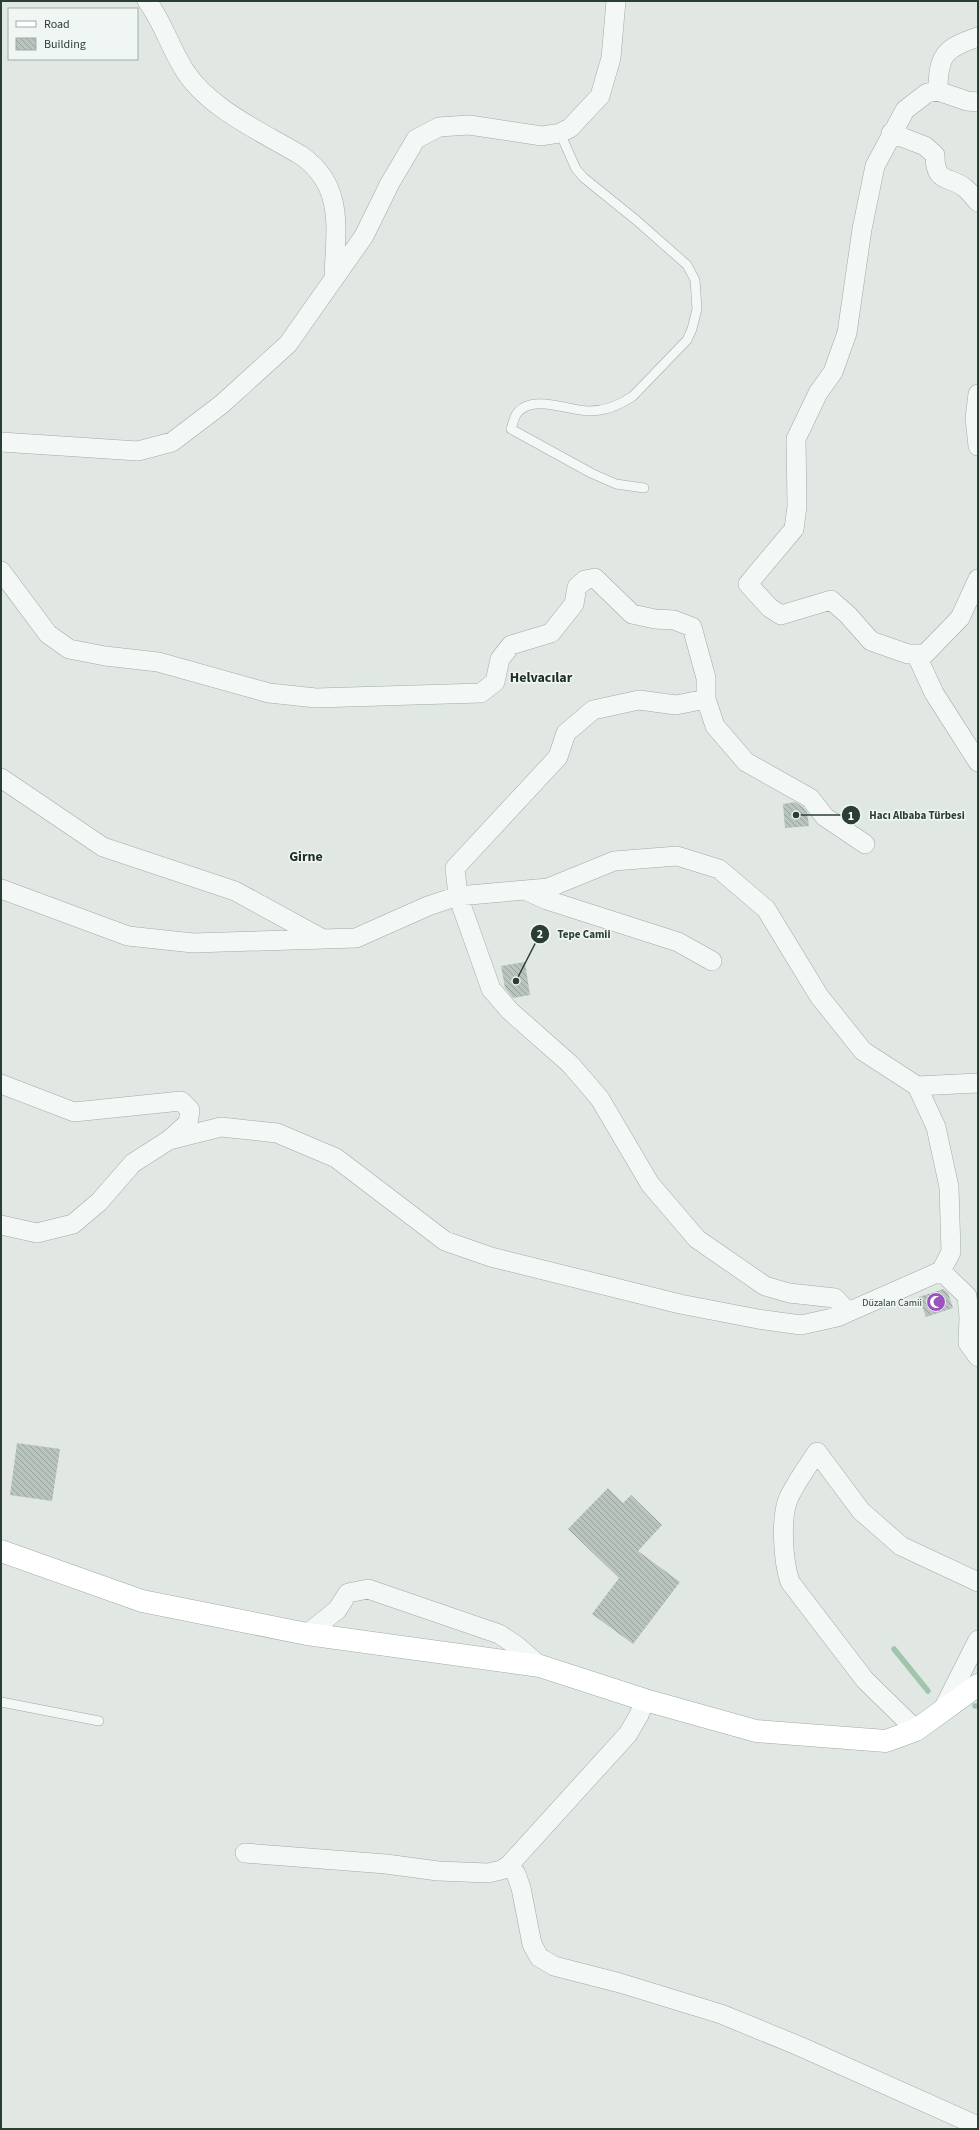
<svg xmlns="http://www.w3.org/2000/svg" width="979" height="2130" font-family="'Source Sans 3',sans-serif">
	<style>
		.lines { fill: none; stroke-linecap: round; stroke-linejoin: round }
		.stream { stroke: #a0c4ac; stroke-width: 5.5 }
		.building { fill: url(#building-back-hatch) }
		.lane-casing { stroke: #9faba5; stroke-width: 10 }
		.street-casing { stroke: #9faba5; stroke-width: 20 }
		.secondary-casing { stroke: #9faba5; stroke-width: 23 }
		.lane { stroke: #f3f7f5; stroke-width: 9 }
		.street { stroke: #f3f7f5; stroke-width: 19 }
		.secondary { stroke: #fff; stroke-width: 22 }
		.labels { text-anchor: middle; stroke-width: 3; stroke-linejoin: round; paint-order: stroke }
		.poi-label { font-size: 10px; fill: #2b3e34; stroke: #f0f6f3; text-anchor: end }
		.district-label { font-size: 14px; font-weight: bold; fill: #1d2f26; stroke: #f0f6f3 }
		.leader { fill: none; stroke: #2b3e34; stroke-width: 1.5 }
		.callout-dot { fill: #2b3e34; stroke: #f0f6f3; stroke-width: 1.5 }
		.mark-label { font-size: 12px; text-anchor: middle; font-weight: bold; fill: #fff }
		.callout-label { font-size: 11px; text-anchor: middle; font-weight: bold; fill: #2b3e34; stroke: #f0f6f3; stroke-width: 3; stroke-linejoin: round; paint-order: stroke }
	</style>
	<defs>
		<pattern id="building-back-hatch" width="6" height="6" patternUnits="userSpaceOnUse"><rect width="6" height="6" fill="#b9c4be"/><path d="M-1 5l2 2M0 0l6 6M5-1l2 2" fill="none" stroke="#97a19b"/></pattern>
	</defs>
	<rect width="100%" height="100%" fill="#e1e8e4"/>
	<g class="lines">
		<!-- stream -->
		<path class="stream" d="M894 1649 928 1691
			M975 1706H978"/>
	</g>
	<!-- building -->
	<path class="building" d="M795 802 803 807 807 812 809 826 785 828 783 804Z
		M525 962 530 995 513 998 505 988 501 966Z
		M943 1289 948 1293 953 1308 926 1317 919 1297Z
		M17 1443 60 1449 52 1501 10 1495Z
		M608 1488 623 1503 631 1495 662 1525 638 1551 680 1582 633 1644 592 1614 619 1578 568 1529Z"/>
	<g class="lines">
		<defs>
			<path id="lane" d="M560 133 576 169 584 178 636 220 687 265 695 280 697 309 692 329 687 340 633 396C620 405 606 411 589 411 569 411 534 394 518 412 514 416 513 424 511 429L591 473 616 484 644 488
				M1 1702 99 1721"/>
			<path id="street" d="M147 1C163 22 170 48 185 71 209 109 264 133 302 156 346 188 335 231 334 279
				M938 91C938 56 944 48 978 37
				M978 102 967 101 938 91 927 93 905 110 875 166 862 229 847 333 833 372 818 393 796 439 797 506 794 529 748 584 770 608 781 615 831 600 848 615 871 641 908 654H925L960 618 978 579
				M891 133 925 146 935 155C935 184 948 175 965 188 970 192 974 198 978 202
				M978 394 975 418 978 446
				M1 442 138 451 172 442 222 404 288 344 364 236 390 183 416 139 439 127 469 125 542 136 560 133 570 128 600 96 611 58 616 1
				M1 571 48 634 69 649 105 656 158 662 269 693 316 698 481 693 495 682 500 659 511 645 551 633 574 604 577 587 585 580 595 578 632 614 655 619 674 620 692 627 706 678V699L676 705 639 700 593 710 566 733 558 757 455 868 458 896 491 989 510 1011 570 1064 589 1086 600 1099 650 1184 697 1239 765 1286 789 1293 835 1298 848 1312
				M916 654 934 693 978 762
				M706 699 715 726 746 762 810 798 825 817 865 844
				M1 778 103 847 235 891 323 939
				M1 889 128 936 193 943 356 938 428 906 458 896 548 888 614 861 677 856 719 869 766 909 819 996 863 1051 917 1086 936 1127 949 1187 951 1252 941 1271 837 1317 801 1325 758 1319 680 1304 491 1257 445 1241 336 1158 277 1133 221 1127 169 1140 133 1163 99 1202 73 1224 37 1233 1 1225
				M527 891 547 900 678 942 712 961
				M1 1084 74 1112 181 1101 190 1110 188 1123 170 1139
				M917 1086 978 1083
				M941 1271 967 1296 969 1317 968 1343 978 1357
				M307 1634 337 1610 348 1593 368 1589 499 1634 517 1646 540 1666
				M943 1709 978 1640
				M916 1730 865 1680 790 1582C783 1561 780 1517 789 1497 797 1481 807 1467 817 1452L861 1511 901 1546 978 1582
				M245 1853 386 1864 438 1871 488 1873 501 1870 509 1865 628 1734 639 1715 645 1700
				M509 1865 516 1874 521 1888 532 1944 539 1957 554 1966 620 1983 721 2014 799 2046 978 2126"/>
			<path id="secondary" d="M1 1551 142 1601 307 1634 540 1666 645 1700 756 1731 886 1741 916 1730 978 1685"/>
		</defs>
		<!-- lane casing -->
		<use href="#lane" class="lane-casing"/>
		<!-- street casing -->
		<use href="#street" class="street-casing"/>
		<!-- secondary casing -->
		<use href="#secondary" class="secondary-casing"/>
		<!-- lane -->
		<use href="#lane" class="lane"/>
		<!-- street -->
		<use href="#street" class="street"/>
		<!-- secondary -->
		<use href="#secondary" class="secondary"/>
	</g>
	<!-- icons -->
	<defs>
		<symbol id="mosque-disc" viewBox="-11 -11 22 22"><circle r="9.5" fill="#9b54bf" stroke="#f0f6f3"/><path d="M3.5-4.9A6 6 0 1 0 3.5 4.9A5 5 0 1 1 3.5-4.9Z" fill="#fff"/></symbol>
	</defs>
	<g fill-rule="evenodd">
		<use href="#mosque-disc" x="925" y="1291" width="22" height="22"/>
	</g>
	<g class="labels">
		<!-- poi labels -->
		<g class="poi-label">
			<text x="922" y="1306">Düzalan Camii</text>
		</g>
		<!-- district labels -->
		<g class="district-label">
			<text x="541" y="682">Helvacılar</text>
			<text x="306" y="861">Girne</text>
		</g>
	</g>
	<!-- callouts -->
	<path class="leader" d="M796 815L851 815M516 981L540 934"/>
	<g class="callout-dot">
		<circle cx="796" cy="815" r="4"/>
		<circle cx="516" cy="981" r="4"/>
		<circle cx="851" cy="815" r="10"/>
		<circle cx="540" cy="934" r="10"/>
	</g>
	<g class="mark-label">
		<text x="851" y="820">1</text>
		<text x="540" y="938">2</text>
	</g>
	<g class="callout-label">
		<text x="917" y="819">Hacı Albaba Türbesi</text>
		<text x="584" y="938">Tepe Camii</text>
	</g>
	<!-- border -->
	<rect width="979" height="2130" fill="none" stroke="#2b3e34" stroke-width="4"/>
	<!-- legend -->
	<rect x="8" y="8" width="130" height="52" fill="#f0f6f3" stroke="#a1aca7"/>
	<rect x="16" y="21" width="20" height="6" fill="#ffffff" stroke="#a1aca7"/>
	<text x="44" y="28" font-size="12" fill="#2b3e34">Road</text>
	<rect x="16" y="38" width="20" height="12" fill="url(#building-back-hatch)" stroke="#a1aca7"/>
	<text x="44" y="48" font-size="12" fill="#2b3e34">Building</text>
</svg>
